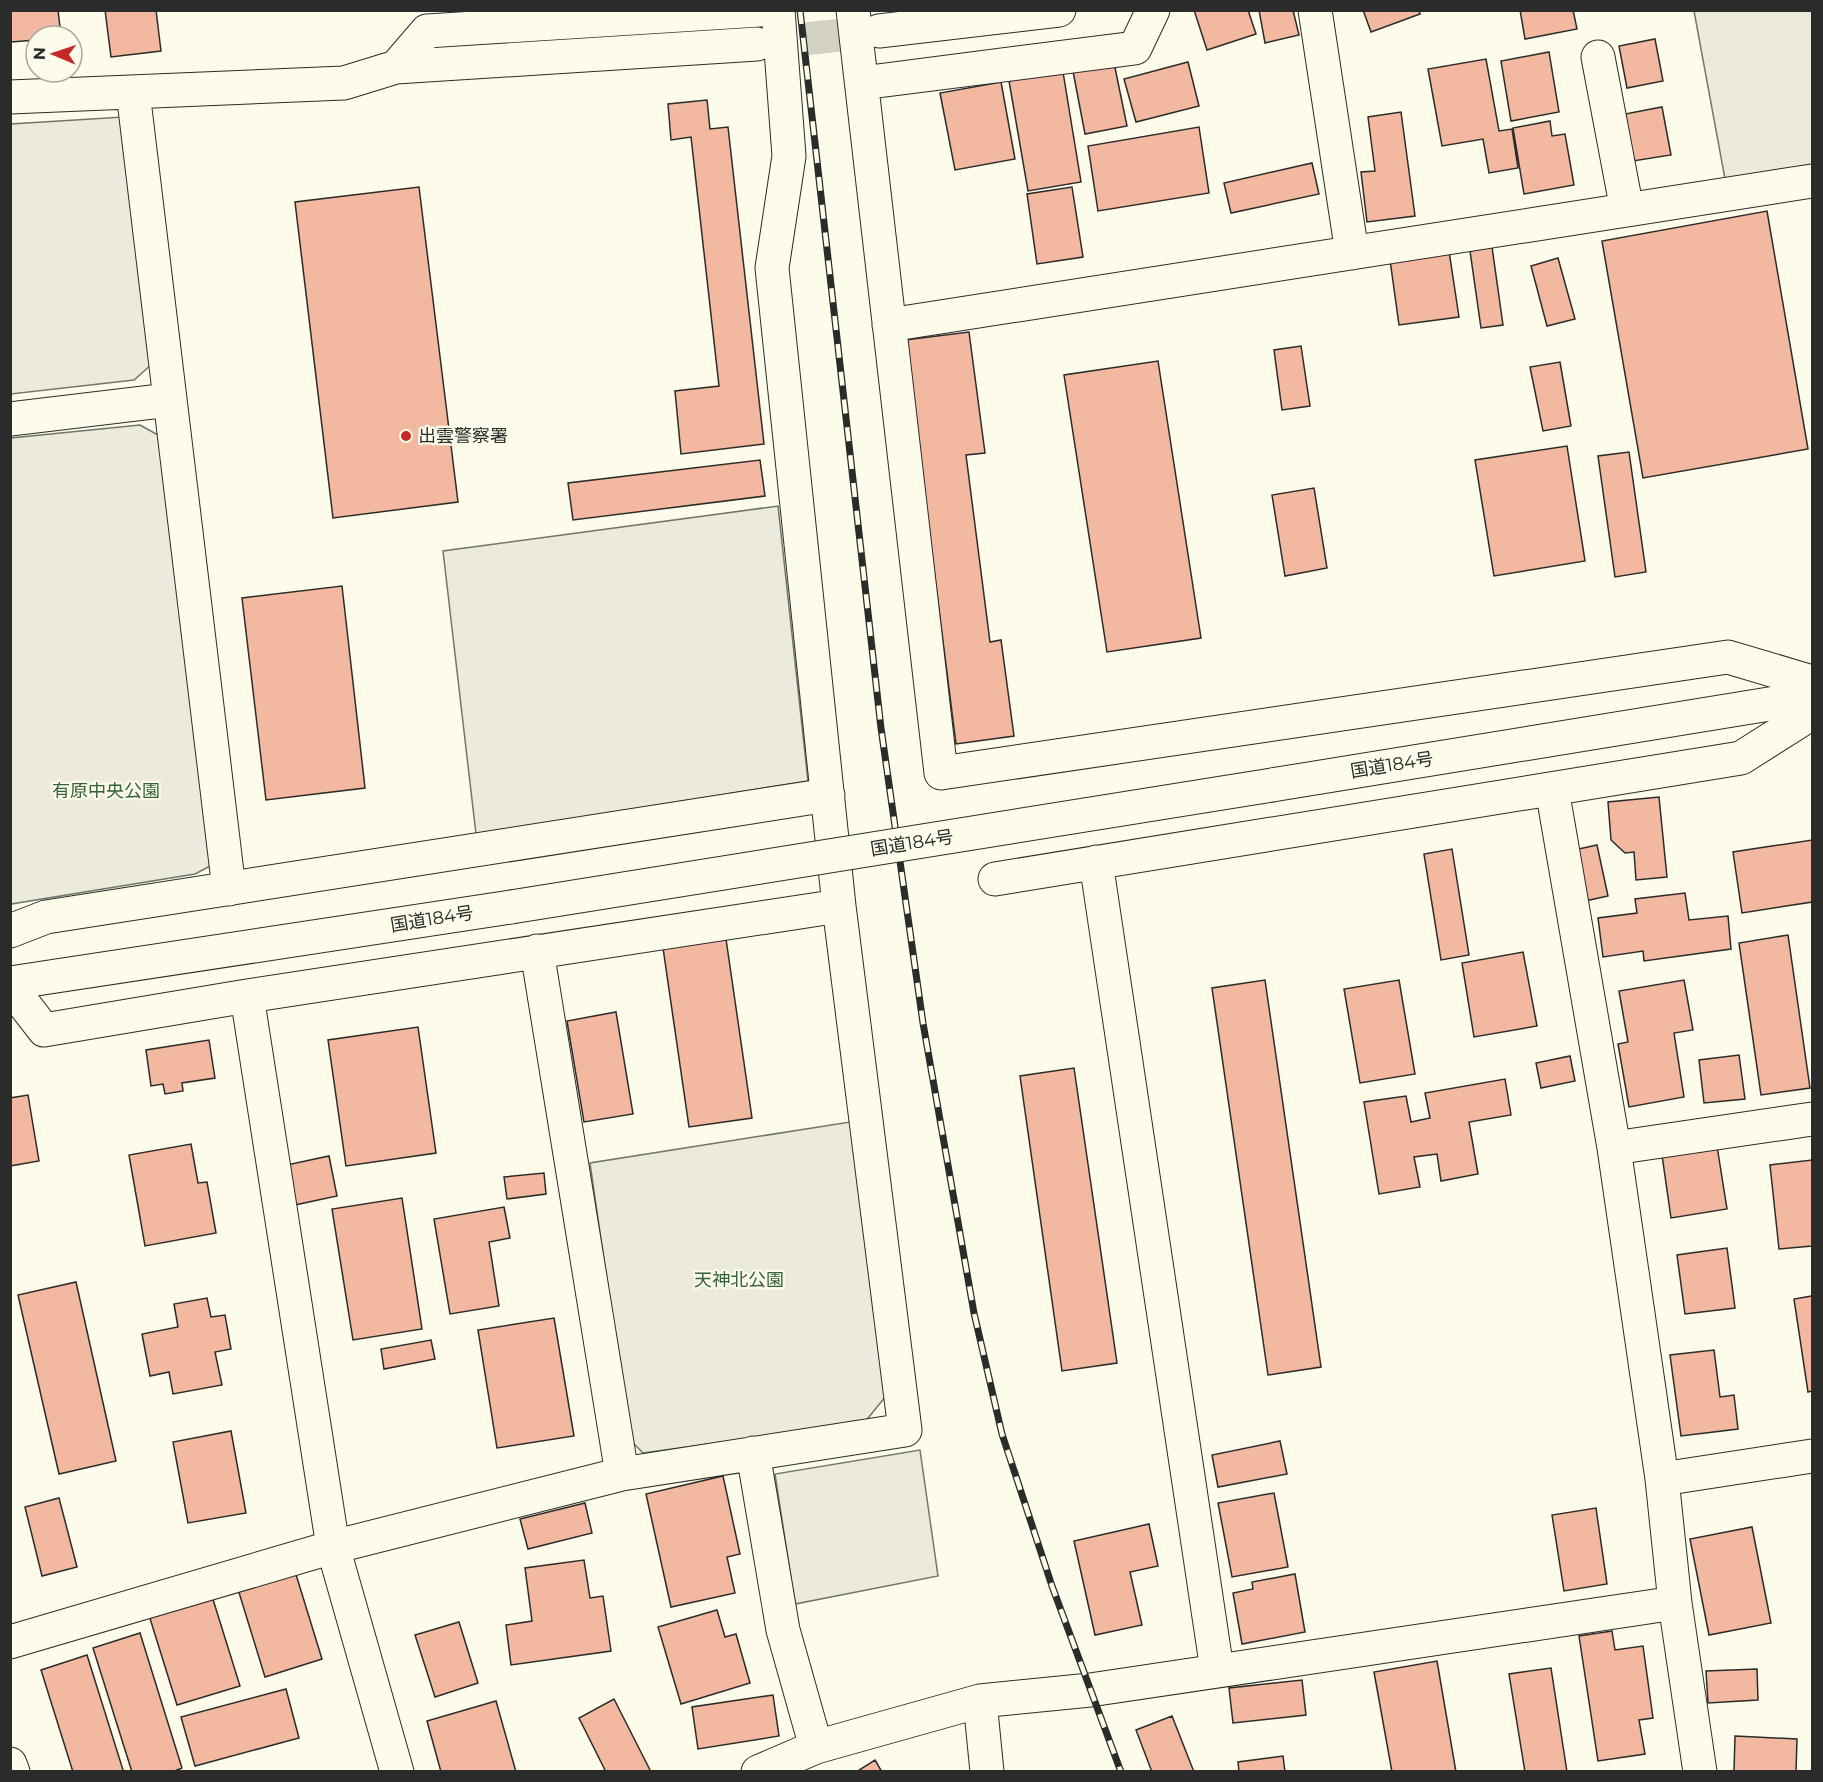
<svg xmlns="http://www.w3.org/2000/svg" width="1823" height="1782" font-family="Montserrat,'Noto Sans JP',sans-serif">
	<style>
		.green { fill: #ecebdb; stroke: #74746e; stroke-width: 1.5 }
		.parking { fill: #eceadb; stroke: #74746e; stroke-width: 1.5 }
		.building { fill: #f2b8a0; stroke: #2b2b2b; stroke-width: 1.5 }
		.lines { fill: none; stroke-linecap: round; stroke-linejoin: round }
		.street-tunnel { stroke: #d3d1c4; stroke-width: 33; stroke-dasharray: 33 16; stroke-linecap: butt }
		.street-casing { stroke: #2b2b2b; stroke-width: 35 }
		.secondary-casing { stroke: #2b2b2b; stroke-width: 35 }
		.highway-casing { stroke: #2b2b2b; stroke-width: 35 }
		.street { stroke: #fdfbea; stroke-width: 33 }
		.secondary { stroke: #fdfbea; stroke-width: 33 }
		.highway { stroke: #fdfbea; stroke-width: 33 }
		.rail-casing { stroke: #2b2b2b; stroke-width: 7 }
		.rail { stroke: #fdfbea; stroke-width: 4.5; stroke-dasharray: 14; stroke-linecap: butt }
		.highway-bridge-casing { stroke: #2b2b2b; stroke-width: 35; stroke-linecap: butt }
		.highway-bridge { stroke: #fdfbea; stroke-width: 33 }
		.poi-dot { fill: #c62828; stroke: #fdfbea; stroke-width: 2 }
		.labels { text-anchor: middle; stroke-width: 4.5; stroke-linejoin: round; paint-order: stroke }
		.poi-label { font-size: 18px; fill: #2b2b2b; stroke: #fdfbea; text-anchor: start }
		.street-label { font-size: 18px; fill: #2b2b2b; stroke: #fdfbea }
		.park-label { font-size: 18px; fill: #34623c; stroke: #fdfbea }
	</style>
	<rect width="100%" height="100%" fill="#fdfbea"/>
	<!-- green -->
	<path class="green" d="M1694 11H1812V165L1725 179Z
		M140 425 158 435 212 865 195 874 11 904V438Z
		M850 1122 886 1396 864 1423 643 1453 630 1440 590 1163Z
		M920 1450 938 1576 795 1604 775 1474Z"/>
	<!-- parking -->
	<path class="parking" d="M123 117 152 364 134 380 11 394V124Z
		M778 506 808 781 476 834 443 551Z"/>
	<!-- building -->
	<path class="building" d="M10 10H58L61 36H36V40L11 42Z
		M105 10H156L161 51 111 57Z
		M1194 10H1248L1256 34 1207 50Z
		M1259 10H1293L1299 35 1265 43Z
		M1363 10H1419L1420 14 1371 32Z
		M1520 10H1573L1577 29 1525 39Z
		M1655 39 1663 81 1627 88 1619 46Z
		M1549 52 1559 112 1511 121 1501 61Z
		M1113 58 1127 126 1085 134 1072 66Z
		M1486 59 1499 131 1512 129 1518 168 1489 173 1483 139 1442 146 1428 69Z
		M1188 62 1199 106 1136 122 1124 79Z
		M1063 72 1081 182 1028 191 1009 81Z
		M1001 82 1015 159 955 170 940 93Z
		M707 100 710 129 728 127 764 444 681 454 675 391 719 386 691 137 671 140 668 104Z
		M1662 107 1671 155 1633 161 1625 114Z
		M1401 112 1415 216 1367 222 1361 172 1375 171 1368 117Z
		M1550 121 1552 136 1565 134 1574 185 1524 194 1513 128Z
		M1199 127 1209 193 1098 211 1088 146Z
		M1312 163 1319 194 1231 213 1224 183Z
		M419 187 458 502 333 518 295 202Z
		M1072 187 1083 257 1037 264 1027 194Z
		M1767 211 1808 449 1643 478 1602 241Z
		M1492 247 1503 325 1481 328 1470 251Z
		M1449 251 1459 317 1399 325 1390 260Z
		M1558 258 1575 319 1547 326 1531 266Z
		M969 332 985 453 966 455 990 642 1001 640 1014 736 956 744 905 340Z
		M1301 346 1310 406 1282 410 1274 350Z
		M1158 361 1201 638 1107 652 1064 375Z
		M1560 362 1571 426 1543 431 1530 367Z
		M1567 446 1585 561 1494 576 1475 460Z
		M1629 452 1646 572 1615 577 1598 456Z
		M760 460 765 496 573 520 568 483Z
		M1314 488 1327 568 1285 576 1272 495Z
		M342 586 365 788 266 800 242 598Z
		M1659 797 1667 877 1636 880 1634 852 1625 853 1611 840 1608 802Z
		M1812 840V902L1742 913 1733 852Z
		M1597 845 1608 896 1585 901 1574 850Z
		M1452 849 1469 955 1441 960 1424 854Z
		M1685 893 1689 920 1728 916 1731 949 1644 961 1643 951 1603 957 1598 918 1637 913 1635 899Z
		M1788 935 1810 1088 1761 1095 1739 943Z
		M726 939 752 1118 689 1127 663 948Z
		M1523 952 1537 1026 1474 1037 1462 963Z
		M1265 980 1321 1367 1268 1375 1212 988Z
		M1399 980 1415 1074 1360 1083 1344 989Z
		M1684 980 1693 1030 1674 1033 1684 1097 1629 1107 1618 1044 1628 1042 1619 991Z
		M616 1012 633 1114 584 1122 567 1021Z
		M418 1027 436 1153 346 1166 328 1040Z
		M209 1040 215 1078 182 1083 183 1091 165 1094 163 1084 151 1086 146 1050Z
		M1739 1055 1745 1099 1704 1103 1699 1060Z
		M1570 1056 1575 1081 1541 1088 1536 1063Z
		M1074 1068 1117 1363 1062 1371 1020 1076Z
		M1505 1079 1511 1115 1469 1122 1478 1174 1441 1181 1437 1154 1414 1157 1420 1187 1379 1194 1364 1102 1406 1096 1411 1122 1430 1118 1425 1093Z
		M28 1095 39 1161 10 1166V1098Z
		M191 1144 198 1183 207 1182 216 1233 145 1246 129 1155Z
		M1717 1146 1727 1209 1671 1218 1662 1155Z
		M329 1156 337 1196 290 1206 282 1166Z
		M1812 1160V1246L1779 1249 1770 1165Z
		M544 1173 546 1194 507 1199 504 1177Z
		M402 1198 422 1329 353 1340 332 1209Z
		M504 1207 510 1238 489 1242 499 1306 450 1314 434 1219Z
		M1727 1248 1735 1308 1685 1314 1677 1255Z
		M76 1282 116 1461 59 1474 18 1295Z
		M1812 1296V1391L1808 1392 1794 1299Z
		M207 1298 211 1317 225 1315 231 1349 215 1352 222 1385 173 1394 169 1372 150 1376 142 1334 178 1327 174 1304Z
		M554 1318 574 1436 497 1448 478 1330Z
		M431 1340 435 1359 384 1369 381 1349Z
		M1714 1350 1720 1397 1734 1395 1738 1429 1681 1436 1670 1355Z
		M231 1431 246 1513 188 1523 173 1442Z
		M1280 1441 1287 1474 1218 1487 1212 1455Z
		M723 1476 740 1554 727 1557 735 1593 671 1607 646 1494Z
		M1274 1493 1288 1567 1232 1577 1218 1503Z
		M59 1498 77 1567 42 1576 25 1507Z
		M585 1503 592 1533 528 1549 520 1519Z
		M1596 1508 1607 1584 1564 1591 1552 1515Z
		M1149 1524 1158 1566 1130 1572 1142 1625 1095 1635 1074 1541Z
		M1752 1527 1771 1623 1709 1635 1690 1539Z
		M584 1560 590 1598 603 1596 611 1651 511 1665 506 1625 532 1621 525 1568Z
		M294 1568 322 1659 265 1677 237 1586Z
		M1295 1574 1305 1632 1242 1644 1233 1593 1253 1589 1252 1582Z
		M211 1593 240 1686 177 1705 148 1612Z
		M717 1610 725 1637 736 1634 750 1683 681 1704 658 1627Z
		M459 1622 478 1683 435 1697 415 1635Z
		M1612 1631 1615 1650 1643 1646 1653 1718 1639 1720 1645 1754 1598 1761 1579 1636Z
		M140 1633 182 1768 172 1772H132L93 1648Z
		M87 1655 123 1770 118 1772H73L41 1670Z
		M1437 1661 1456 1772H1392L1374 1672Z
		M1551 1668 1567 1772H1525L1509 1674Z
		M1757 1669 1758 1700 1708 1703 1706 1671Z
		M1302 1680 1306 1715 1233 1723 1229 1688Z
		M286 1689 299 1738 195 1766 181 1717Z
		M773 1695 779 1736 698 1749 692 1707Z
		M614 1699 651 1772H606L579 1718Z
		M496 1701 516 1772H441L427 1721Z
		M1172 1716 1194 1772H1152L1136 1730Z
		M1735 1736 1797 1739 1796 1772H1734Z
		M1283 1756 1285 1772H1239L1238 1762Z
		M875 1760 882 1772H856Z"/>
	<g class="lines">
		<!-- street-tunnel -->
		<path class="street-tunnel" d="M757 44 879 31"/>
		<defs>
			<path id="street" d="M853 10 941 773 1728 657 1812 682
				M1315 10 1352 253
				M879 31 1059 10
				M1598 57 1627 210
				M396 67 427 31 760 10
				M862 83 1135 48 1153 10
				M133 92 229 889
				M10 97 344 83 396 67 757 44
				M889 325 1812 181
				M10 419 169 400
				M1552 789 1614 1148 1662 1479 1675 1603 1700 1772
				M1096 862 1217 1670
				M995 879 1741 758 1812 713
				M10 931 46 917 828 795
				M537 951 622 1474
				M10 986 44 1030 247 996
				M1614 1148 1812 1119
				M753 1453 783 1630 816 1747
				M1662 1479 1812 1456
				M10 1642 333 1547 622 1474 905 1430 839 906 772 268 789 156 778 10
				M980 1701 987 1772
				M397 1772 333 1547 247 996 839 906
				M758 1772 816 1747 980 1701 1090 1690 1675 1603"/>
			<path id="secondary" d="M10 1764 13 1772"/>
			<path id="highway" d="M1272 785 1812 697
				M10 983 511 907"/>
		</defs>
		<!-- street casing -->
		<use href="#street" class="street-casing"/>
		<!-- secondary casing -->
		<use href="#secondary" class="secondary-casing"/>
		<!-- highway casing -->
		<use href="#highway" class="highway-casing"/>
		<!-- street -->
		<use href="#street" class="street"/>
		<!-- secondary -->
		<use href="#secondary" class="secondary"/>
		<!-- highway -->
		<use href="#highway" class="highway"/>
		<defs>
			<path id="rail" d="M800 10 881 728 923 1023 974 1313 1002 1434 1052 1586 1121 1772"/>
		</defs>
		<!-- rail casing -->
		<use href="#rail" class="rail-casing"/>
		<!-- rail -->
		<use href="#rail" class="rail"/>
		<defs>
			<path id="highway-bridge" d="M511 907 1272 785"/>
		</defs>
		<!-- highway-bridge casing -->
		<use href="#highway-bridge" class="highway-bridge-casing"/>
		<!-- highway-bridge -->
		<use href="#highway-bridge" class="highway-bridge"/>
	</g>
	<!-- markers -->
	<circle class="poi-dot" cx="406" cy="436" r="6"/>
	<g class="labels">
		<!-- poi labels -->
		<g class="poi-label">
			<text x="418" y="442">出雲警察署</text>
		</g>
		<!-- street labels -->
		<g class="street-label">
			<text transform="translate(1392 765) rotate(-9)" y="6">国道184号</text>
			<text transform="translate(912 843) rotate(-9)" y="6">国道184号</text>
			<text transform="translate(432 919) rotate(-9)" y="6">国道184号</text>
		</g>
		<!-- park labels -->
		<g class="park-label">
			<text x="106" y="797">有原中央公園</text>
			<text x="739" y="1286">天神北公園</text>
		</g>
	</g>
	<!-- border -->
	<rect width="1823" height="1782" fill="none" stroke="#2b2b2b" stroke-width="24"/>
	<!-- north arrow -->
	<g transform="translate(54 54) rotate(272)"><circle r="28" fill="#fdfbea" stroke="#a9a89e" stroke-width="1.5"/>
	<path d="M0-4.5L10 22L0 15L-10 22Z" fill="#c62828"/>
	<text y="-9" font-size="16" font-weight="bold" text-anchor="middle" fill="#2b2b2b">N</text>
	</g>
</svg>
